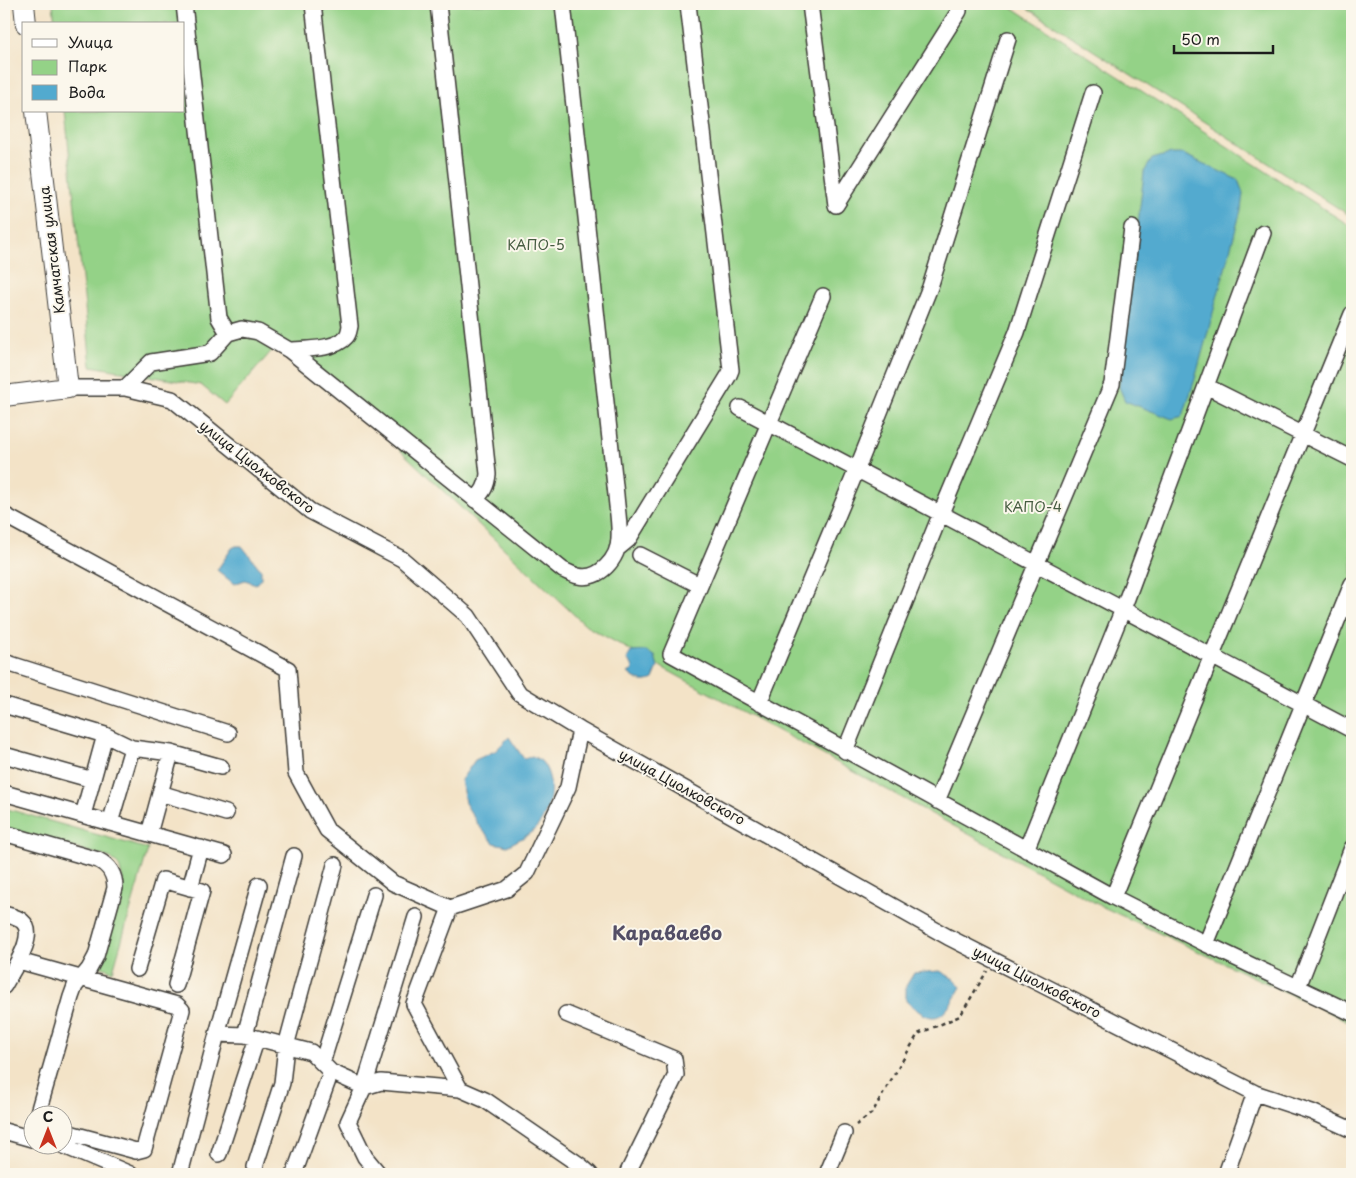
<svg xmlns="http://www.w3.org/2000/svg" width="1356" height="1178" font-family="'Playpen Sans',sans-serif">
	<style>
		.green { fill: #94d287; stroke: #587752 }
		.water { fill: #52aacf; stroke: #376376 }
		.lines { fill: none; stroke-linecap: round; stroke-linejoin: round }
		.minor-casing { stroke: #3c3a36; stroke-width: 18 }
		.major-casing { stroke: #3c3a36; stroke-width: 22 }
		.path { stroke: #3c3a36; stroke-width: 2.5; stroke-dasharray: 4 4; stroke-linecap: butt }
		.minor { stroke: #fff; stroke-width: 15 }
		.major { stroke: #fff; stroke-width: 20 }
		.labels { text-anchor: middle; stroke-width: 4; stroke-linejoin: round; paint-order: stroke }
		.park-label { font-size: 14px; fill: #465c41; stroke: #fbf7ec }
		.street-label { font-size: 14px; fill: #1c1c1c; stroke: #fbf7ec }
		.district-label { font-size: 19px; font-weight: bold; fill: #534e66; stroke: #fbf7ec }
	</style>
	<rect width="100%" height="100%" fill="#fbf7ec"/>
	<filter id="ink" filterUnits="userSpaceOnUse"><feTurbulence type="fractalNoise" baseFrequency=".02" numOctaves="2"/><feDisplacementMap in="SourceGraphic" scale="10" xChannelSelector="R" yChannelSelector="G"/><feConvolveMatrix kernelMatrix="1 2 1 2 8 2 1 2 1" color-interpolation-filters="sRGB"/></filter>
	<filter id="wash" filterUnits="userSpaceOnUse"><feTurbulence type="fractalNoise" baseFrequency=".0096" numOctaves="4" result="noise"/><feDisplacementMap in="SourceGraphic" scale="20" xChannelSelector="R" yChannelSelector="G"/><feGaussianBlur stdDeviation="1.12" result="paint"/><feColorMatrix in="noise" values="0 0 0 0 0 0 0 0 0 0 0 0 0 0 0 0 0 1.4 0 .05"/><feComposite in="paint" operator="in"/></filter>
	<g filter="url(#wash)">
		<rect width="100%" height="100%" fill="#f3e3c7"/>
		<!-- green -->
		<path class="green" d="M53 4H1007L1352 227V1023L1101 906 586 626 363 415 275 347 225 405 201 385 91 366 65 111H184V24H55Z
			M1021 4H1352V217Z
			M4 808 148 849 113 971 99 966 123 880 119 866 111 858 4 828Z"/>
		<!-- water -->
		<path class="water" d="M1170 154H1183L1238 180 1243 193 1241 210 1195 379 1183 416 1172 419 1125 401 1119 387 1144 172 1152 159Z
			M236 546H242L261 570V578L256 584 245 580 234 584 217 570 232 548Z
			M646 651 655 656 658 667 653 679C643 684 636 680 628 673L633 670 632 665 627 659 631 652Z
			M509 737 524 759 532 756C535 758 539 759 542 762 557 781 551 814 534 830 526 837 516 841 507 846L494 843 479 826 465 803 461 780 475 760 495 751Z
			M940 971 954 979 961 987C943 1018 937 1029 906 1001V986L914 973Z"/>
	</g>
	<g filter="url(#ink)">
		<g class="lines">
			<defs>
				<path id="minor" d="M184 4 219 318 228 333
					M438 4 488 474C487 486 483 492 475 500
					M810 4 836 205 959 11 958 4
					M823 296 671 654 1113 897 1204 943 1352 1013
					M289 350C305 349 335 350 346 337 349 334 349 330 350 326L313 4
					M1206 386 1352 459
					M68 388H125L172 399 310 511 402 559 468 616 519 693 580 730 948 937 1255 1093 1312 1112 1352 1130
					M125 388 151 362 210 353 228 333 242 329 258 332 289 350 563 570C568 572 573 575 578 576 599 581 619 558 619 538 620 524 617 509 616 495L563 4
					M740 408 1352 730
					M4 515 288 669 296 773 327 830 393 883 450 908 414 1004 460 1089 485 1100 581 1166 590 1174
					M617 549 628 540 729 375 731 370 688 4
					M640 555 699 585
					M4 662 228 733
					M759 703 857 469 930 287 1008 39
					M4 705 105 735 132 748 171 753 221 767
					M845 751 941 513 1017 332 1093 93
					M4 755 93 780
					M4 793 224 855
					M160 793 226 813
					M937 801 1112 384 1132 228
					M83 815 105 735
					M110 823 132 748
					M4 833 98 860C110 866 115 875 115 888L96 956 89 969 75 986 71 997 37 1116
					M149 834 171 753
					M1026 850 1123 609 1263 233
					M190 888 201 848
					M1113 897 1352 314
					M450 908 507 889 527 873 568 787 580 730
					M4 914C10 916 17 917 22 921 39 935 11 972 4 986
					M1206 944 1352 584
					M19 961 177 1005 182 1010 144 1149 136 1151 62 1131
					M137 969 163 880 202 891 176 985
					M1298 987 1352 848
					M566 1014 674 1059 676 1075 627 1174
					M217 1034 259 885
					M245 1035 294 856
					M322 1063 374 895
					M4 1131 32 1139
					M62 1145 130 1174
					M219 1154 257 1038
					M255 1167 282 1083 286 1046 335 865
					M180 1174 217 1034 245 1035 311 1052 331 1072 364 1087 416 917
					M294 1174 331 1072
					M379 1174 365 1157 348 1122 364 1087 381 1082 460 1089
					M827 1174 844 1133
					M1226 1174 1255 1093"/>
				<path id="major" d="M24 4 26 24
					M4 396 68 388 36 111"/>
			</defs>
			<!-- minor casing -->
			<use href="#minor" class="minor-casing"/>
			<!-- major casing -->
			<use href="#major" class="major-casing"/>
			<!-- path -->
			<path class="path" d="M856 1125 872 1113 918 1034 960 1016 987 971"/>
			<!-- minor -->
			<use href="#minor" class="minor"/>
			<!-- major -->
			<use href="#major" class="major"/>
		</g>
	</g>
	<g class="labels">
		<!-- park labels -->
		<g class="park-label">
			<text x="536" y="250">КАПО-5</text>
			<text x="1033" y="512">КАПО-4</text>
		</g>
		<!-- street labels -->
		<g class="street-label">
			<text transform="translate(52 250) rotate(-97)" y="5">Камчатская улица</text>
			<text transform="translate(257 467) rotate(38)" y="5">улица Циолковского</text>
			<text transform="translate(682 787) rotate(29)" y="5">улица Циолковского</text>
			<text transform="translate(1037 982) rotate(27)" y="5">улица Циолковского</text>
		</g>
		<!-- district labels -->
		<g class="district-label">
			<text x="667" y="940">Караваево</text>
		</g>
	</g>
	<!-- margin -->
	<rect width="1356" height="1178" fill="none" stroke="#fbf7ec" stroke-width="20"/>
	<!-- legend -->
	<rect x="22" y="22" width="162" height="90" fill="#fbf7ec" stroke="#a29f99"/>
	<rect x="32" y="39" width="25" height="8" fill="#ffffff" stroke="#a29f99"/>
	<text x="68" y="48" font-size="15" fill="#1c1c1c">Улица</text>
	<rect x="32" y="60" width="25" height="15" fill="#94d287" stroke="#a29f99"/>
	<text x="68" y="72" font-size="15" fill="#1c1c1c">Парк</text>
	<rect x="32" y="85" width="25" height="15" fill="#52aacf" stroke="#a29f99"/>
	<text x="68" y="98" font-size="15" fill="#1c1c1c">Вода</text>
	<!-- north arrow -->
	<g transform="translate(48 1130)"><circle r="24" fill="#fbf7ec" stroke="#a29f99"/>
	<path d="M0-4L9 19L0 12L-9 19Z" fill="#c8321e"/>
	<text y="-8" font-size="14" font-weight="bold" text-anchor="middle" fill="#1c1c1c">С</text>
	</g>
	<!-- scale -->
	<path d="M1174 45v8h99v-8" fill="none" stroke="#1c1c1c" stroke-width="2.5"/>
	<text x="1181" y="45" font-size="15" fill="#1c1c1c" stroke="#fbf7ec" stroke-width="4" paint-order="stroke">50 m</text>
</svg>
